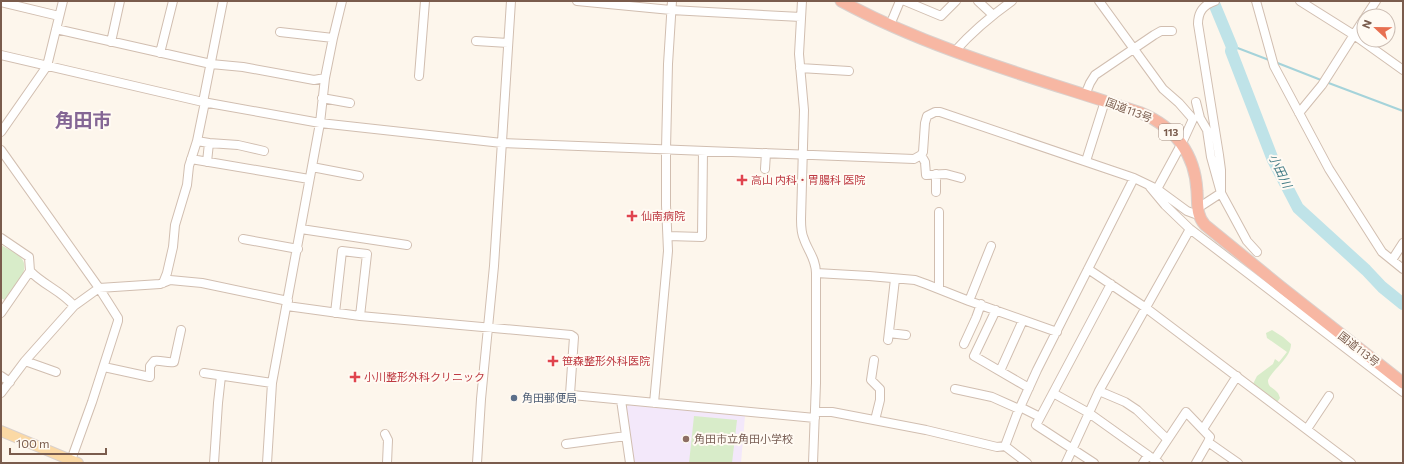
<svg xmlns="http://www.w3.org/2000/svg" width="1404" height="464" font-family="Commissioner,'Noto Sans JP',sans-serif">
	<style>
		.education { fill: #f3e8fa }
		.green { fill: #d8ecc9 }
		.lines { fill: none; stroke-linecap: round; stroke-linejoin: round }
		.stream { stroke: #a5d3da; stroke-width: 2 }
		.river { stroke: #bfe3e8; stroke-width: 12 }
		.minor-casing { stroke: #d1beb0; stroke-width: 10 }
		.major-casing { stroke: #dad1cd; stroke-width: 12 }
		.highway-casing { stroke: #dad1cd; stroke-width: 13 }
		.minor { stroke: #fff; stroke-width: 8 }
		.major { stroke: #fbd9a5; stroke-width: 10 }
		.highway { stroke: #f7b7a3; stroke-width: 11 }
		.health-dot { fill: #e0444e; stroke: #fffaf3; stroke-width: 1.5 }
		.service-dot { fill: #5c6f8a; stroke: #fffaf3; stroke-width: 1.5 }
		.education-dot { fill: #8d6e63; stroke: #fffaf3; stroke-width: 1.5 }
		.labels { text-anchor: middle; stroke-width: 4; stroke-linejoin: round; paint-order: stroke }
		.shield { fill: #fffaf3; stroke: #a28b7f; stroke-width: 1 }
		.shield-label { font-size: 10px; font-weight: bold; fill: #7a5c4d }
		.street-label { font-size: 11px; fill: #7a5c4d; stroke: #fffaf3 }
		.health-label { font-size: 11px; fill: #be3a42; stroke: #fffaf3; text-anchor: start }
		.service-label { font-size: 11px; fill: #4e5e75; stroke: #fffaf3; text-anchor: start }
		.education-label { font-size: 11px; fill: #785e54; stroke: #fffaf3; text-anchor: start }
		.water-label { font-size: 12px; font-style: italic; fill: #437c86; stroke: #fffaf3 }
		.town-label { font-size: 19px; font-weight: bold; fill: #846695; stroke: #fffaf3 }
	</style>
	<rect width="100%" height="100%" fill="#fdf6ec"/>
	<!-- education -->
	<path class="education" d="M630 404 745 416 741 463H631L624 409Z"/>
	<!-- green -->
	<path class="green" d="M1 245C6 248 19 254 22 259 31 271 12 291 6 301L1 298Z
		M1272 330 1283 337 1291 344C1291 358 1274 368 1268 380 1268 388 1273 387 1277 392 1279 394 1279 396 1280 398L1278 401 1274 403 1253 384 1257 376 1273 364 1275 359 1279 362 1287 352 1267 338 1266 333Z
		M694 416 737 420 732 463H689Z"/>
	<g class="lines">
		<!-- stream -->
		<path class="stream" d="M1232 47H1235L1269 60
			M1275 62 1321 80
			M1326 82 1403 111"/>
		<!-- river -->
		<path class="river" d="M1213 1 1232 47 1231 51 1273 160 1298 208 1366 270 1382 287 1403 304"/>
		<defs>
			<path id="minor" d="M577 1 671 10 801 17
				M802 1 799 54 804 110 801 219C801 226 801 233 804 239 808 251 816 259 816 273V383L813 463
				M905 1 941 16 956 1
				M978 1 993 15
				M1099 1 1163 89 1179 103 1193 119 1182 143 1157 189
				M1215 1C1203 5 1198 12 1198 24L1219 155 1221 170V193
				M1256 1 1274 66 1329 169 1382 252 1403 269
				M1300 1 1354 35 1403 70
				M1 2 59 16
				M1366 16 1376 1
				M890 25 900 1
				M56 29 211 64 243 67 314 80 325 78
				M280 32 333 38
				M476 41 508 43
				M111 42 120 1
				M955 51C972 32 991 16 1012 1
				M160 53 173 1
				M1 55 203 102 320 123 502 143 914 159 921 155 923 152 925 123 927 116 935 112H940L1134 178 1157 189 1187 211 1198 215
				M800 68 849 71
				M419 76 425 1
				M1085 95 1090 83 1095 75 1154 35 1161 31H1172
				M322 98 350 103
				M203 102 223 1
				M1196 102 1200 118 1207 130 1211 157 1221 193 1247 241 1257 252
				M1299 113 1322 85 1364 19
				M1 132 47 66 63 1
				M197 141 209 143 207 162
				M209 143 238 145 264 151
				M1 150 99 288 118 318V321L92 402 70 463
				M921 155 925 162 926 175 946 174 961 178
				M191 159 309 179
				M1086 161 1105 101
				M312 167 359 176
				M765 169 766 153
				M1150 187 1165 205 1190 229 1403 392
				M936 192V174
				M1198 208 1221 193
				M939 212V289
				M301 229 407 245
				M668 236 702 237 703 151
				M1 238 29 257 30 271C43 285 62 291 74 306L25 361 1 393
				M243 239 298 249
				M1392 260 1403 243
				M1088 269 1146 308 1351 463
				M816 273 869 276 915 280 926 284 969 301 1057 332
				M163 283 167 273 173 247 175 225 187 185 189 166 197 141 205 102
				M969 301 991 246
				M74 306 99 288 160 284 170 280 202 283 288 301
				M287 306 360 316 571 335 574 337 570 394 572 395 815 418
				M996 310 974 356 1029 388
				M1 313 30 271
				M335 313 342 251 367 254 360 316
				M889 333 906 335
				M888 340 895 279
				M964 344 976 318 981 304
				M874 360 871 380 880 389V400L875 420
				M25 361 56 372
				M104 367 150 377V366L154 361C161 360 167 363 174 362L181 330
				M1000 371 1023 320
				M204 373 272 383
				M1 376 10 382
				M955 389 992 397 1019 409
				M1099 391 1125 402 1137 410 1167 439
				M1053 393 1089 413 1159 463
				M621 400 630 463
				M654 403 668 251 666 205V149L668 64 672 1
				M1020 407 1040 417
				M815 412H832L926 430 997 447 1005 446 1027 463
				M1203 429 1237 376
				M1307 429 1329 396
				M385 434 388 440 387 463
				M566 444 626 436
				M1005 446 1017 414 1037 370 1134 178
				M1154 460 1186 412 1210 437 1208 442
				M214 463 218 403 221 376
				M267 463 272 383 320 123 325 78 333 38 342 1
				M477 463 481 399 494 266 511 1
				M1066 463 1099 391 1190 229
				M1094 463 1036 425 1111 284
				M1143 463 1148 455
				M1196 463 1208 442 1238 463"/>
			<path id="major" d="M1 431 78 463"/>
			<path id="highway" d="M841 1C935 52 1040 79 1141 113 1175 127 1195 154 1197 191 1198 204 1196 215 1205 225L1281 287 1403 383"/>
		</defs>
		<!-- minor casing -->
		<use href="#minor" class="minor-casing"/>
		<!-- major casing -->
		<use href="#major" class="major-casing"/>
		<!-- highway casing -->
		<use href="#highway" class="highway-casing"/>
		<!-- minor -->
		<use href="#minor" class="minor"/>
		<!-- major -->
		<use href="#major" class="major"/>
		<!-- highway -->
		<use href="#highway" class="highway"/>
	</g>
	<!-- markers -->
	<g class="health-dot">
		<path d="M740 174h4v4h4v4h-4v4h-4v-4h-4v-4h4z"/>
		<path d="M630 210h4v4h4v4h-4v4h-4v-4h-4v-4h4z"/>
		<path d="M551 355h4v4h4v4h-4v4h-4v-4h-4v-4h4z"/>
		<path d="M353 371h4v4h4v4h-4v4h-4v-4h-4v-4h4z"/>
	</g>
	<circle class="service-dot" cx="514" cy="398" r="4"/>
	<circle class="education-dot" cx="686" cy="439" r="4"/>
	<g class="labels">
		<!-- shield labels -->
		<rect class="shield" x="1159" y="124" width="24" height="16" rx="3"/>
		<g class="shield-label">
			<text x="1171" y="136">113</text>
		</g>
		<!-- street labels -->
		<g class="street-label">
			<text transform="translate(1129 110) rotate(21)" y="4">国道113号</text>
			<text transform="translate(1359 349) rotate(38)" y="4">国道113号</text>
		</g>
		<!-- health labels -->
		<g class="health-label">
			<text x="751" y="184">高山 内科・胃腸科 医院</text>
			<text x="641" y="220">仙南病院</text>
			<text x="562" y="365">笹森整形外科医院</text>
			<text x="364" y="381">小川整形外科クリニック</text>
		</g>
		<!-- service labels -->
		<g class="service-label">
			<text x="522" y="402">角田郵便局</text>
		</g>
		<!-- education labels -->
		<g class="education-label">
			<text x="694" y="443">角田市立角田小学校</text>
		</g>
		<!-- water labels -->
		<g class="water-label">
			<text transform="translate(1280 171) rotate(64)" y="4">小田川</text>
		</g>
		<!-- town labels -->
		<g class="town-label">
			<text x="83" y="127">角田市</text>
		</g>
	</g>
	<!-- border -->
	<rect width="1404" height="464" fill="none" stroke="#7a5c4d" stroke-width="4"/>
	<!-- north arrow -->
	<g transform="translate(1376 28) rotate(292)"><circle r="19" fill="#fffaf3" stroke="#cabbb1"/>
	<path d="M0-3L7 15L0 10L-7 15Z" fill="#e76f51"/>
	<text y="-6" font-size="11" font-weight="bold" text-anchor="middle" fill="#7a5c4d">N</text>
	</g>
	<!-- scale -->
	<path d="M10 448v6h96v-6" fill="none" stroke="#7a5c4d" stroke-width="2"/>
	<text x="16" y="448" font-size="12" fill="#7a5c4d" stroke="#fffaf3" stroke-width="3" paint-order="stroke">100 m</text>
</svg>
